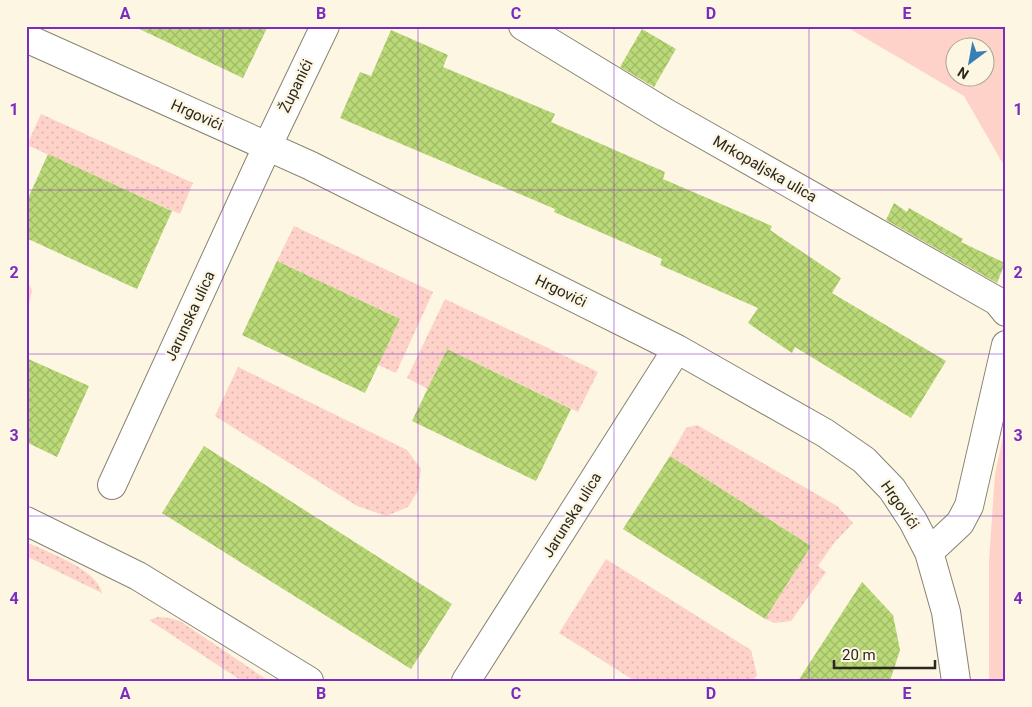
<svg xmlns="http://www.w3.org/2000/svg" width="1032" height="707" font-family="Roboto,sans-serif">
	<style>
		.grass { fill: url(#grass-dots) }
		.green { fill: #fed2c8; fill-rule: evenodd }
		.building { fill: url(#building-cross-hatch) }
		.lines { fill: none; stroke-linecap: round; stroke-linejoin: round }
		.street-casing { stroke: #888372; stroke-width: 30 }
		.secondary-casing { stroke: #888372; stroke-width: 30 }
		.street { stroke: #fff; stroke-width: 28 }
		.secondary { stroke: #fff; stroke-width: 28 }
		.grid { fill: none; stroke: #7b2cbf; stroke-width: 1; stroke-opacity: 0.55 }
		.labels { text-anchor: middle; stroke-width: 5; stroke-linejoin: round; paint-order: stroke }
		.street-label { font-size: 15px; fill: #292720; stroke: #fcf6e3 }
		.neatline { fill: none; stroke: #7b2cbf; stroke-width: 2 }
		.grid-label { font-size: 16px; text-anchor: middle; font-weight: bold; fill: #7b2cbf }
	</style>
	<defs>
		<pattern id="grass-dots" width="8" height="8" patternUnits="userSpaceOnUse" patternTransform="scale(1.25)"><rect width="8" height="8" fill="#fed2c8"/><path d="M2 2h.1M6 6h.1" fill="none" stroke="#dab4ac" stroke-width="1.8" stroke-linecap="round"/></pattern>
		<pattern id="building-cross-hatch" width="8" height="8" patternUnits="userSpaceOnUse" patternTransform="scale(1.25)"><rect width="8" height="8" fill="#bad977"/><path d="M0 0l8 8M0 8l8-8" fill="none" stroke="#a0ba67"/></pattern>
	</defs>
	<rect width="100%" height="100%" fill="#fcf6e3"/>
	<!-- grass -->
	<path class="grass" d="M41 114 193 183 180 214 27 145Z
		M294 226 433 292 396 373 378 365 400 319 277 261Z
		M26 279 32 290 29 304 26 306Z
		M445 299 598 372 578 412 447 349 428 389 407 378Z
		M238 367 407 450 421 469 418 491 408 507 386 516 357 506 215 416Z
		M697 425 837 506 853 523 834 543 818 566 826 572 791 621 775 623 765 619 811 546 670 456 686 428Z
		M26 542C47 552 97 569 102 593L26 556Z
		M606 559 751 650 757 675 753 681H635L559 633Z
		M158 617 169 618 180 621 269 681H242L149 620Z"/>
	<!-- green -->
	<path class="green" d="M845 26H1006V169L964 96ZM954 48H984V78H954Z
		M1006 423V681H989V561L995 474Z"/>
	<!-- building -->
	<path class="building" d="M133 26H268L243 78Z
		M642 29 676 49 654 87 620 67Z
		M391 30 448 55 443 67 555 114 551 122 665 172 663 179 772 226 770 230 841 278 832 293 946 361 911 418 795 347 792 353 748 323 758 308 660 265 662 259 554 212 555 209 340 118 360 72 371 76Z
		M48 154 172 211 137 289 26 238V203Z
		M894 203 907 212 909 208 963 239 961 242 1005 263 997 283 886 220Z
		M277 261 400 319 365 393 242 335Z
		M447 349 571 409 536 481 412 421Z
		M26 358 89 386 57 457 26 442Z
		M204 446 452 604 411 669 162 513Z
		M670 456 811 546 765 619 623 529Z
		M862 582 893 615 900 650 890 681H798Z"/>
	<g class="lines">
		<defs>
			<path id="street" d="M523 26 666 113 997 301 1006 312
				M26 38 309 165 677 349 825 433 864 460 892 489 913 521 929 552 946 612 956 681
				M112 485 267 147 325 26
				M929 552 960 523 969 506 1006 345
				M466 681 677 349"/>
			<path id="secondary" d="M26 521 138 576 309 681"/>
		</defs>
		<!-- street casing -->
		<use href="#street" class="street-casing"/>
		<!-- secondary casing -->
		<use href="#secondary" class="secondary-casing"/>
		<!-- street -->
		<use href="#street" class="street"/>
		<!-- secondary -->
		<use href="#secondary" class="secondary"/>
	</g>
	<!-- grid -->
	<path class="grid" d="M223 26V681M418 26V681M614 26V681M809 26V681M26 190H1006M26 354H1006M26 516H1006"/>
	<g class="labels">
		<!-- street labels -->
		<g class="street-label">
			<text transform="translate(296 86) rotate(-64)" y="5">Županići</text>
			<text transform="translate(197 115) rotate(24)" y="5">Hrgovići</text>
			<text transform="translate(765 169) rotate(30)" y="5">Mrkopaljska ulica</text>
			<text transform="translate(561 291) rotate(26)" y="5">Hrgovići</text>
			<text transform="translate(190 316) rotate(-65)" y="5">Jarunska ulica</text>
			<text transform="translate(900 505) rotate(55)" y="5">Hrgovići</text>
			<text transform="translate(572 515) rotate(-58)" y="5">Jarunska ulica</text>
		</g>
	</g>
	<!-- border -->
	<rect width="1032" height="707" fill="none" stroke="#fcf6e3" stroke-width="55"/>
	<!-- north arrow -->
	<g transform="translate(970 62) rotate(212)"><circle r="24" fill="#fcf6e3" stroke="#a8a395"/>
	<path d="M0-4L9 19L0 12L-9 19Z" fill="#3880b4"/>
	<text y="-8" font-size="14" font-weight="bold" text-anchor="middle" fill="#292720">N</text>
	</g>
	<!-- scale -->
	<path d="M834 660v8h101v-8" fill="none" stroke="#292720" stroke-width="2.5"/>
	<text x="842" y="660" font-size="15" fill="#292720" stroke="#fcf6e3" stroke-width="4" paint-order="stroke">20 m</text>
	<rect x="28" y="28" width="976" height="652" class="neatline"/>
	<g class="grid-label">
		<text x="125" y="19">A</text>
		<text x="321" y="19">B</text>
		<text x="516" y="19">C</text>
		<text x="711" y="19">D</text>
		<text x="907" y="19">E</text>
		<text x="14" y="115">1</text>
		<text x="1018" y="115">1</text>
		<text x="14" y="278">2</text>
		<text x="1018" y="278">2</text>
		<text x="14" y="441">3</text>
		<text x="1018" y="441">3</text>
		<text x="14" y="604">4</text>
		<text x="1018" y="604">4</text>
		<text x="125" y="699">A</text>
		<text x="321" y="699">B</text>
		<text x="516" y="699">C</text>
		<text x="711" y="699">D</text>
		<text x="907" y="699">E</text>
	</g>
</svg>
